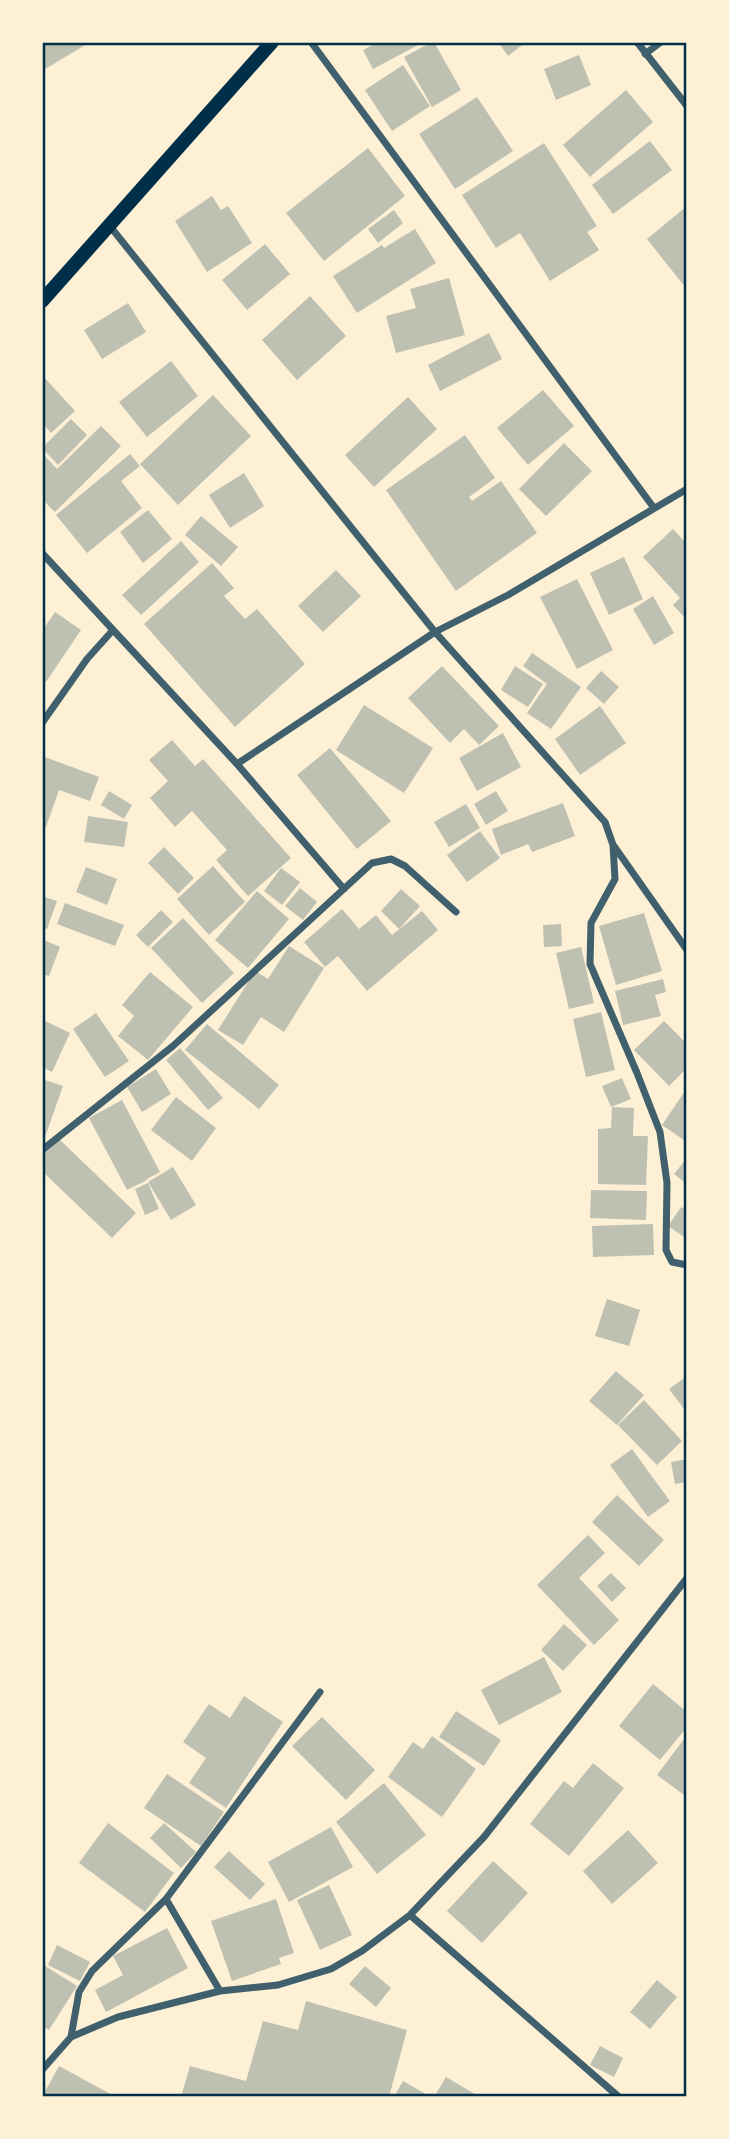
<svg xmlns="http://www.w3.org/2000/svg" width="729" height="2139" font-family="'Golos Text',sans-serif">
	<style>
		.building { fill: #bec0b2 }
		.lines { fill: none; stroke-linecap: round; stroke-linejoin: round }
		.minor { stroke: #3f606c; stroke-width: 7 }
		.secondary { stroke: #003049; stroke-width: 14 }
		.neatline { fill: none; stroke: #003049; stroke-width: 2.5 }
	</style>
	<rect width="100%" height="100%" fill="#fdf0d5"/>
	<!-- building -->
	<path class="building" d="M42 42H90L42 71Z
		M378 42H416L418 45 373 69 363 50Z
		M432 42H434L461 90 432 107 404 57Z
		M498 42H526L508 56Z
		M579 55 591 85 556 100 544 69Z
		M403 65 430 106 392 131 365 90Z
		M626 90 653 122 590 177 563 145Z
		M477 97 513 151 455 189 419 134Z
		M650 141 672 170 613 214 592 185Z
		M544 143 597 226 587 232 599 250 550 281 520 233 496 248 462 195Z
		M368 148 405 196 324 261 286 213Z
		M212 196 221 210 228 206 252 243 207 272 175 221Z
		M687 206V286L685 287 647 239Z
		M394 210 403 223 378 243 368 229Z
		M415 229 436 263 357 313 333 276 382 245 384 248Z
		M265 244 290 274 247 310 222 280Z
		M449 278 465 335 396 353 386 316 416 308 410 289Z
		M310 296 346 336 297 380 262 340Z
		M128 303 146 332 102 359 84 330Z
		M489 333 502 359 440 391 428 365Z
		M171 361 198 396 147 437 119 402Z
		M42 375 75 411 51 433 42 422Z
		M543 390 574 426 528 465 497 428Z
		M213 395 251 436 178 505 140 464Z
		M408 397 437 429 374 487 345 455Z
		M71 419 87 435 58 465 42 448Z
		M101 426 121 446 55 512 42 499V453L57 469Z
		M465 435 495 478 469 497 472 501 501 481 537 533 456 591 386 490Z
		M564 443 592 471 546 516 519 489Z
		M130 454 140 466 121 481 142 508 87 553 56 515Z
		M244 473 264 506 230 528 209 495Z
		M148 510 172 539 143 563 120 532Z
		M201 516 238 547 221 566 185 535Z
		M673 529 687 544V620L673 605 680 598 643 557Z
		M181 541 199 562 141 615 122 595Z
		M624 557 643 599 609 615 590 573Z
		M212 563 234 588 224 596 245 619 257 609 305 664 235 727 144 624Z
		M336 570 361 596 323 632 298 606Z
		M577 579 613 650 577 669 540 597Z
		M653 596 674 633 654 645 633 609Z
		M55 612 81 630 46 682 42 679V631Z
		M532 653 581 687 551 729 527 713 547 684 523 666Z
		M442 666 499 726 479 745 464 729 450 743 408 698Z
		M515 666 543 684 528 707 501 690Z
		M601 671 619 687 604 704 586 688Z
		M364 705 433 748 404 793 336 750Z
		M600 706 626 743 580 775 555 739Z
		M503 733 521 767 477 791 459 758Z
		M172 740 195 766 203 759 291 858 248 896 216 860 227 850 192 811 175 827 150 798 168 781 149 760Z
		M330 748 391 821 357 849 297 775Z
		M42 756 99 777 90 801 59 790 46 827 42 825Z
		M109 791 132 805 124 819 101 805Z
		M496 791 508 811 486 825 474 804Z
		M563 803 575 836 532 852 528 844 501 855 492 829Z
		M466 804 480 828 449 847 434 822Z
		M88 816 128 822 124 847 84 842Z
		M480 831 500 858 467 882 447 855Z
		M164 847 194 878 178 894 148 863Z
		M213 866 245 902 209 935 177 899Z
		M86 867 117 879 107 905 76 892Z
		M281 868 300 882 282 905 264 891Z
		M300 888 317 902 303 920 285 906Z
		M401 889 420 906 399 929 381 911Z
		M257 891 289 919 248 968 215 940Z
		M42 896 57 901 47 929 42 927Z
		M65 903 124 925 115 946 57 924Z
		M342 909 359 929 376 915 392 935 422 911 438 930 367 991 338 956 325 967 304 942Z
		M161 910 173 922 148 947 136 935Z
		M644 913 662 971 616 985 599 926Z
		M183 918 234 973 202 1003 151 948Z
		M561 924 562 946 544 947 543 925Z
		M44 940 60 947 49 976 42 974Z
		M289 946 324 968 284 1032 261 1017 243 1045 218 1030 255 971 268 979Z
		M581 947 594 1003 569 1009 556 953Z
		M150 972 193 1007 148 1060 118 1036 134 1016 122 1005Z
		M663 979 666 992 655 995 661 1016 623 1025 615 991Z
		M601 1012 615 1070 586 1077 573 1019Z
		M96 1013 129 1061 105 1077 73 1029Z
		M43 1020 70 1033 52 1072 42 1067Z
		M664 1021 687 1044V1068L669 1086 634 1050Z
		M207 1024 279 1085 259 1109 185 1050Z
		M180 1048 223 1098 208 1110 166 1060Z
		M156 1069 171 1094 142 1112 127 1087Z
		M622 1078 631 1099 611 1107 602 1086Z
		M42 1079 63 1086 45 1137 42 1136Z
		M687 1088V1142L662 1125Z
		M176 1097 216 1128 192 1161 151 1130Z
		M122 1100 160 1172 147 1179 146 1178 147 1180 127 1190 89 1118Z
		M612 1107 634 1108 633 1136H648L646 1185 598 1184V1129L611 1128Z
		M58 1138 136 1213 112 1238 42 1171V1154Z
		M687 1158V1184L674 1174Z
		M173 1167 196 1205 171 1220 148 1182Z
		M148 1183 159 1209 145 1215 135 1189Z
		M591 1190 647 1191 646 1220 590 1218Z
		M681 1207 687 1211V1239L668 1226Z
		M653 1224 654 1255 593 1257 592 1226Z
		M607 1299 640 1310 629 1346 595 1336Z
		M616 1371 644 1395 617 1425 589 1401Z
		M687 1376V1413L669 1389Z
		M644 1400 682 1441 657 1465 618 1425Z
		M632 1449 670 1501 648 1517 610 1465Z
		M687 1459V1482L675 1484 671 1462Z
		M617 1495 664 1540 639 1566 592 1522Z
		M588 1535 605 1553 579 1578 619 1620 594 1645 537 1585Z
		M611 1573 626 1588 612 1602 597 1586Z
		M564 1624 587 1645 563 1671 541 1650Z
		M544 1657 562 1692 499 1725 481 1690Z
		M653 1684 687 1712V1727L660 1760 619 1726Z
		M244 1696 283 1722 226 1808 189 1783 206 1758 183 1742 209 1704 230 1718Z
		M456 1711 501 1740 484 1766 439 1737Z
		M322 1717 375 1770 346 1800 292 1746Z
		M687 1735V1797L657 1775Z
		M432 1736 476 1769 442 1817 388 1777 413 1742 423 1749Z
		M593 1763 624 1788 569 1856 530 1824 564 1781 573 1788Z
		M167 1774 224 1812 201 1846 144 1808Z
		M384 1783 426 1835 377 1874 336 1822Z
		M108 1823 174 1873 145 1912 79 1863Z
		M164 1823 196 1852 181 1868 150 1838Z
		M331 1827 353 1867 289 1902 268 1862Z
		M628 1830 658 1863 612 1904 583 1871Z
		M229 1851 265 1884 250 1900 214 1867Z
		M493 1861 528 1893 482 1943 447 1911Z
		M329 1885 352 1935 320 1950 297 1900Z
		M276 1899 294 1953 279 1958 281 1964 232 1981 211 1921Z
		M167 1928 188 1968 106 2012 95 1990 123 1975 113 1956Z
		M57 1945 90 1962 80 1981 48 1965Z
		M42 1964 77 1986 49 2030 42 2026Z
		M365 1966 391 1988 376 2007 349 1984Z
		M657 1980 677 1997 650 2029 630 2012Z
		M306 2001 407 2030 389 2097 374 2095 373 2097H181L190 2066 246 2081 263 2021 298 2030Z
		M600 2046 623 2058 614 2077 590 2065Z
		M59 2066 116 2097H42Z
		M446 2077 480 2097H434Z
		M403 2081 431 2097H394Z"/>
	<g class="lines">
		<!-- minor -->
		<path class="minor" d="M311 42 654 508
			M637 42 687 106
			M645 54 661 42
			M109 225 435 632 605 822 613 845 615 879 591 923 590 964 637 1073 660 1132 667 1183 666 1250 672 1262 687 1265
			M42 553 237 764 435 632 508 595 687 489
			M42 723 87 659 113 630
			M237 764 344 889
			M614 846 687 950
			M42 1150 173 1046 372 863 391 859 405 866 456 912
			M166 1899 220 1991
			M410 1915 619 2097
			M71 2037 79 1992 92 1971 166 1899 320 1692
			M42 2070 71 2037 118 2017 220 1991 278 1985 331 1969 362 1951 410 1915 484 1837 687 1578"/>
		<!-- secondary -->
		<path class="secondary" d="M42 301 272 42"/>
	</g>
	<!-- border -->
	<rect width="729" height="2139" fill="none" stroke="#fdf0d5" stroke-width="88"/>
	<rect x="44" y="44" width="641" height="2051" class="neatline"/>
</svg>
